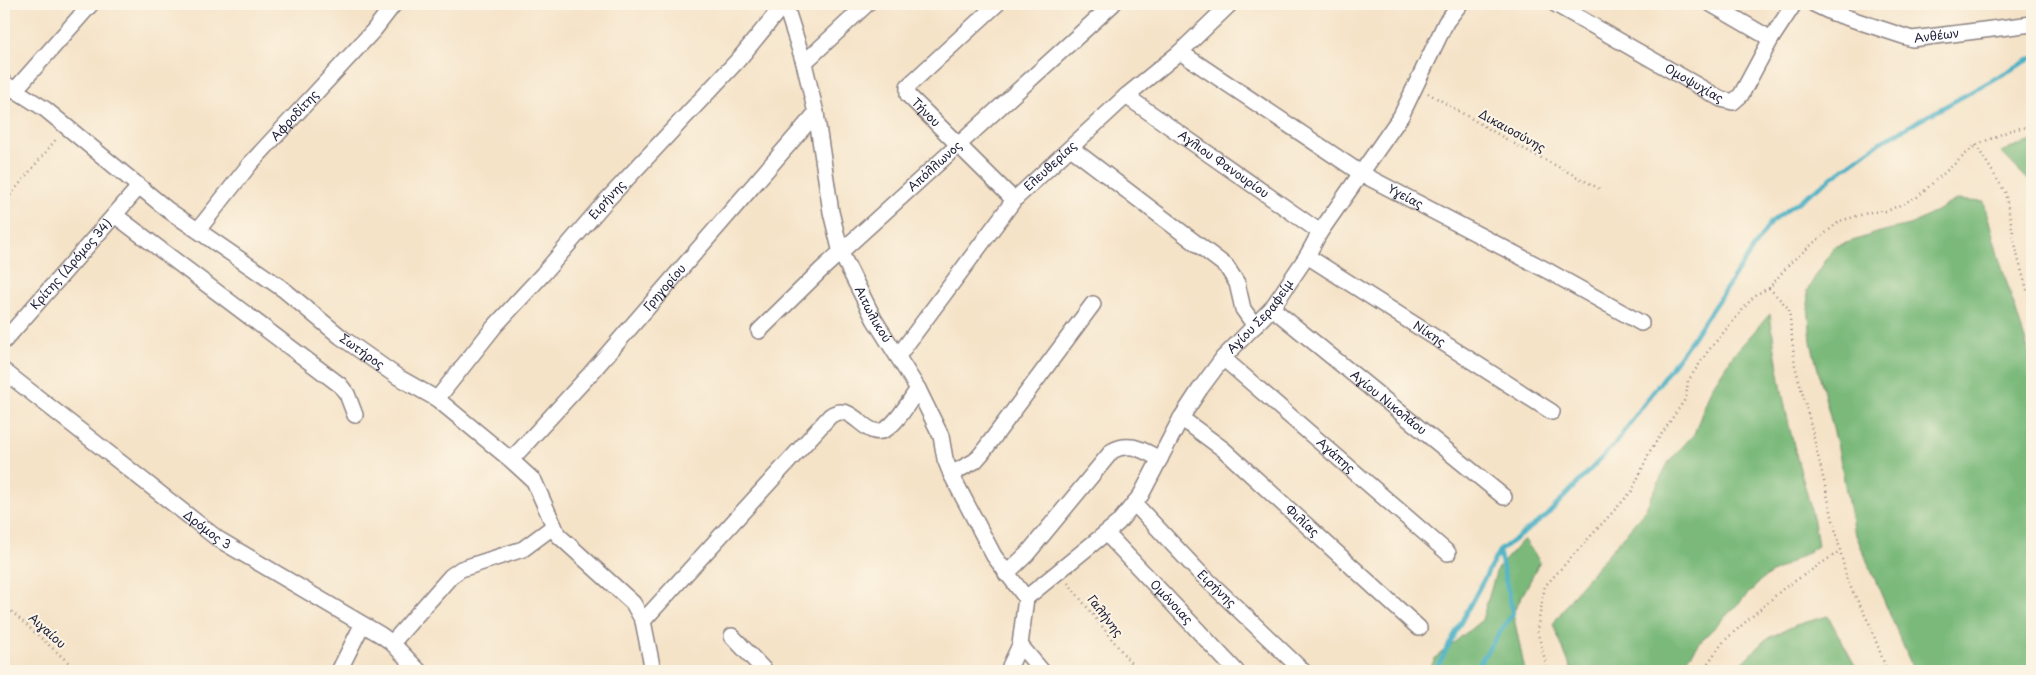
<svg xmlns="http://www.w3.org/2000/svg" width="2036" height="675" font-family="'Playpen Sans',sans-serif">
	<style>
		.forest { fill: #7ab97a; stroke: #4e6e5a }
		.lines { fill: none; stroke-linecap: round; stroke-linejoin: round }
		.stream { stroke: #46b0c5; stroke-width: 4.5 }
		.minor-casing { stroke: #8c8282; stroke-width: 18 }
		.path { stroke: #8c8282; stroke-width: 2.5; stroke-dasharray: 1 4; stroke-linecap: butt }
		.minor { stroke: #fff; stroke-width: 15 }
		.labels { text-anchor: middle; stroke-width: 4; stroke-linejoin: round; paint-order: stroke }
		.street-label { font-size: 12px; fill: #22223b; stroke: #fcf5e5 }
	</style>
	<rect width="100%" height="100%" fill="#fcf5e5"/>
	<filter id="ink" filterUnits="userSpaceOnUse"><feTurbulence type="fractalNoise" baseFrequency=".02" numOctaves="2"/><feDisplacementMap in="SourceGraphic" scale="10" xChannelSelector="R" yChannelSelector="G"/><feConvolveMatrix kernelMatrix="1 2 1 2 8 2 1 2 1" color-interpolation-filters="sRGB"/></filter>
	<filter id="wash" filterUnits="userSpaceOnUse"><feTurbulence type="fractalNoise" baseFrequency=".0096" numOctaves="4" result="noise"/><feDisplacementMap in="SourceGraphic" scale="20" xChannelSelector="R" yChannelSelector="G"/><feGaussianBlur stdDeviation="1.12" result="paint"/><feColorMatrix in="noise" values="0 0 0 0 0 0 0 0 0 0 0 0 0 0 0 0 0 1.4 0 .05"/><feComposite in="paint" operator="in"/></filter>
	<g filter="url(#wash)">
		<rect width="100%" height="100%" fill="#f5e3c8"/>
		<!-- forest -->
		<path class="forest" d="M2032 141V184L2001 152Z
			M1956 200 1984 202 1998 255 2032 362V671H1914L1853 528 1838 448 1811 342 1807 290 1834 247 1880 232 1913 224Z
			M1770 314C1776 359 1783 403 1794 446 1802 480 1814 512 1818 546L1764 578 1702 640 1679 671H1572L1553 624 1578 589 1644 512 1668 463 1694 434 1711 389 1733 355Z
			M1524 539 1540 562 1513 613 1525 671H1428L1436 657 1482 620 1497 569Z
			M1828 616 1858 671H1733L1766 639 1796 625Z"/>
		<g class="lines">
			<!-- stream -->
			<path class="stream" d="M1435 671 1499 551 1545 517 1614 445 1692 339 1771 222 1879 143 2032 58
				M1474 671 1513 613 1499 551"/>
		</g>
	</g>
	<g filter="url(#ink)">
		<g class="lines">
			<defs>
				<g id="minor">
					<path id="s1" d="M785 4 804 63 816 113 831 212 841 253 874 319 918 389 941 436 945 459 951 474 994 556 1026 598"/>
					<path id="s2" d="M997 4 908 86V95L1014 200"/>
					<path id="s3" d="M1555 4 1721 99 1733 102 1741 95 1771 39 1794 4"/>
					<path d="M1711 4 1771 39"/>
					<path id="s4" d="M1814 4 1833 13 1912 39 2032 24"/>
					<path id="s5" d="M1180 52 1362 174 1550 272 1641 323"/>
					<path d="M804 63 867 4"/>
					<path id="s6" d="M4 83 45 109 168 210 283 289 341 337 398 377 437 399 511 460 534 481 558 535 633 603 643 621 653 671"/>
					<path d="M15 90 91 4"/>
					<path id="s7" d="M1126 96 1320 232"/>
					<path d="M1071 148 1226 266 1237 283 1243 309 1255 326"/>
					<path d="M116 216 340 385 347 394 355 415"/>
					<path id="s8" d="M198 230 250 164 374 30 394 4"/>
					<path id="s9" d="M1307 256 1552 412"/>
					<path id="s10" d="M1272 308 1504 497"/>
					<path id="s11" d="M759 331 821 270 1113 4"/>
					<path id="s12" d="M4 341 139 187"/>
					<path id="s13" d="M898 356 1014 200 1126 96 1180 52 1230 4"/>
					<path id="s14" d="M1223 358 1448 553"/>
					<path id="s15" d="M4 371 218 539 381 635 392 643 419 671"/>
					<path id="s16" d="M437 399 494 327 543 274 605 202 739 59 784 4"/>
					<path id="s17" d="M1181 418 1223 449 1419 628"/>
					<path id="s18" d="M511 460 591 373 816 113"/>
					<path d="M951 474 975 461 982 453 1093 304"/>
					<path id="s19" d="M1134 503 1198 571 1303 671"/>
					<path id="s20" d="M1106 533 1236 671"/>
					<path d="M1006 574 1027 554 1112 451C1130 441 1142 450 1160 459"/>
					<path id="s21" d="M1026 598 1118 523 1141 495 1181 418 1200 389 1223 358 1272 308 1307 256 1320 232 1401 116 1446 22 1460 4"/>
					<path d="M643 621 830 416C853 399 865 442 886 429 899 421 909 401 918 389"/>
					<path d="M732 636 765 671"/>
					<path d="M392 643 451 576 461 569 523 549 554 526"/>
					<path d="M1020 645 1042 671"/>
					<path d="M339 671 362 625"/>
					<path d="M1013 671 1010 666 1020 645 1026 598"/>
				</g>
			</defs>
			<!-- minor casing -->
			<use href="#minor" class="minor-casing"/>
			<!-- path -->
			<path class="path" d="M1428 93 1511 142 1602 190
				M1976 145 2005 192 2018 258 2032 307
				M4 203 57 138
				M1769 288 1789 309 1795 366 1809 417 1847 580 1870 625 1887 671
				M1068 583 1137 671
				M4 605 78 671
				M1548 671 1537 630 1545 586 1632 491 1650 451 1686 398 1688 381 1708 351 1755 295 1769 288 1791 262 1840 221 1871 212 1887 211 1917 197 1976 145 2011 130 2032 126
				M1702 671 1724 641 1783 589 1840 551"/>
			<!-- minor -->
			<use href="#minor" class="minor"/>
		</g>
	</g>
	<g class="labels">
		<!-- street labels -->
		<g class="street-label">
			<text dy="4" stroke="none"><textPath href="#s4" startOffset="129">Ανθέων</textPath></text>
			<text dy="4" stroke="none"><textPath href="#s3" startOffset="160">Ομοψυχίας</textPath></text>
			<text dy="4" stroke="none"><textPath href="#s2" startOffset="155">Τήνου</textPath></text>
			<text dy="4" stroke="none"><textPath href="#s8" startOffset="150">Αφροδίτης</textPath></text>
			<text transform="translate(1512 131) rotate(29)" y="4">Δικαιοσύνης</text>
			<text dy="4" stroke="none"><textPath href="#s7" startOffset="119">Αγλιου Φανουρίου</textPath></text>
			<text dy="4" stroke="none"><textPath href="#s11" startOffset="241">Απόλλωνος</textPath></text>
			<text dy="4" stroke="none"><textPath href="#s13" startOffset="244">Ελευθερίας</textPath></text>
			<text dy="4" stroke="none"><textPath href="#s5" startOffset="268">Υγείας</textPath></text>
			<text dy="4" stroke="none"><textPath href="#s16" startOffset="262">Ειρήνης</textPath></text>
			<text dy="4" stroke="none"><textPath href="#s12" startOffset="102">Κρίτης (Δρόμος 34)</textPath></text>
			<text dy="4" stroke="none"><textPath href="#s18" startOffset="231">Γρηγορίου</textPath></text>
			<text dy="4" stroke="none"><textPath href="#s1" startOffset="325">Αιτωλικού</textPath></text>
			<text dy="4" stroke="none"><textPath href="#s21" startOffset="371">Αγίου Σεραφείμ</textPath></text>
			<text dy="4" stroke="none"><textPath href="#s9" startOffset="145">Νίκης</textPath></text>
			<text dy="4" stroke="none"><textPath href="#s6" startOffset="448">Σωτήρος</textPath></text>
			<text dy="4" stroke="none"><textPath href="#s10" startOffset="150">Αγίου Νικολάου</textPath></text>
			<text dy="4" stroke="none"><textPath href="#s14" startOffset="149">Αγάπης</textPath></text>
			<text dy="4" stroke="none"><textPath href="#s17" startOffset="159">Φιλίας</textPath></text>
			<text dy="4" stroke="none"><textPath href="#s15" startOffset="258">Δρόμος 3</textPath></text>
			<text dy="4" stroke="none"><textPath href="#s19" startOffset="119">Ειρήνης</textPath></text>
			<text dy="4" stroke="none"><textPath href="#s20" startOffset="95">Ομόνοιας</textPath></text>
			<text transform="translate(1105 616) rotate(52)" y="4">Γαλήνης</text>
			<text transform="translate(47 631) rotate(42)" y="4">Αιγαίου</text>
		</g>
	</g>
	<!-- margin -->
	<rect width="2036" height="675" fill="none" stroke="#fcf5e5" stroke-width="20"/>
</svg>
